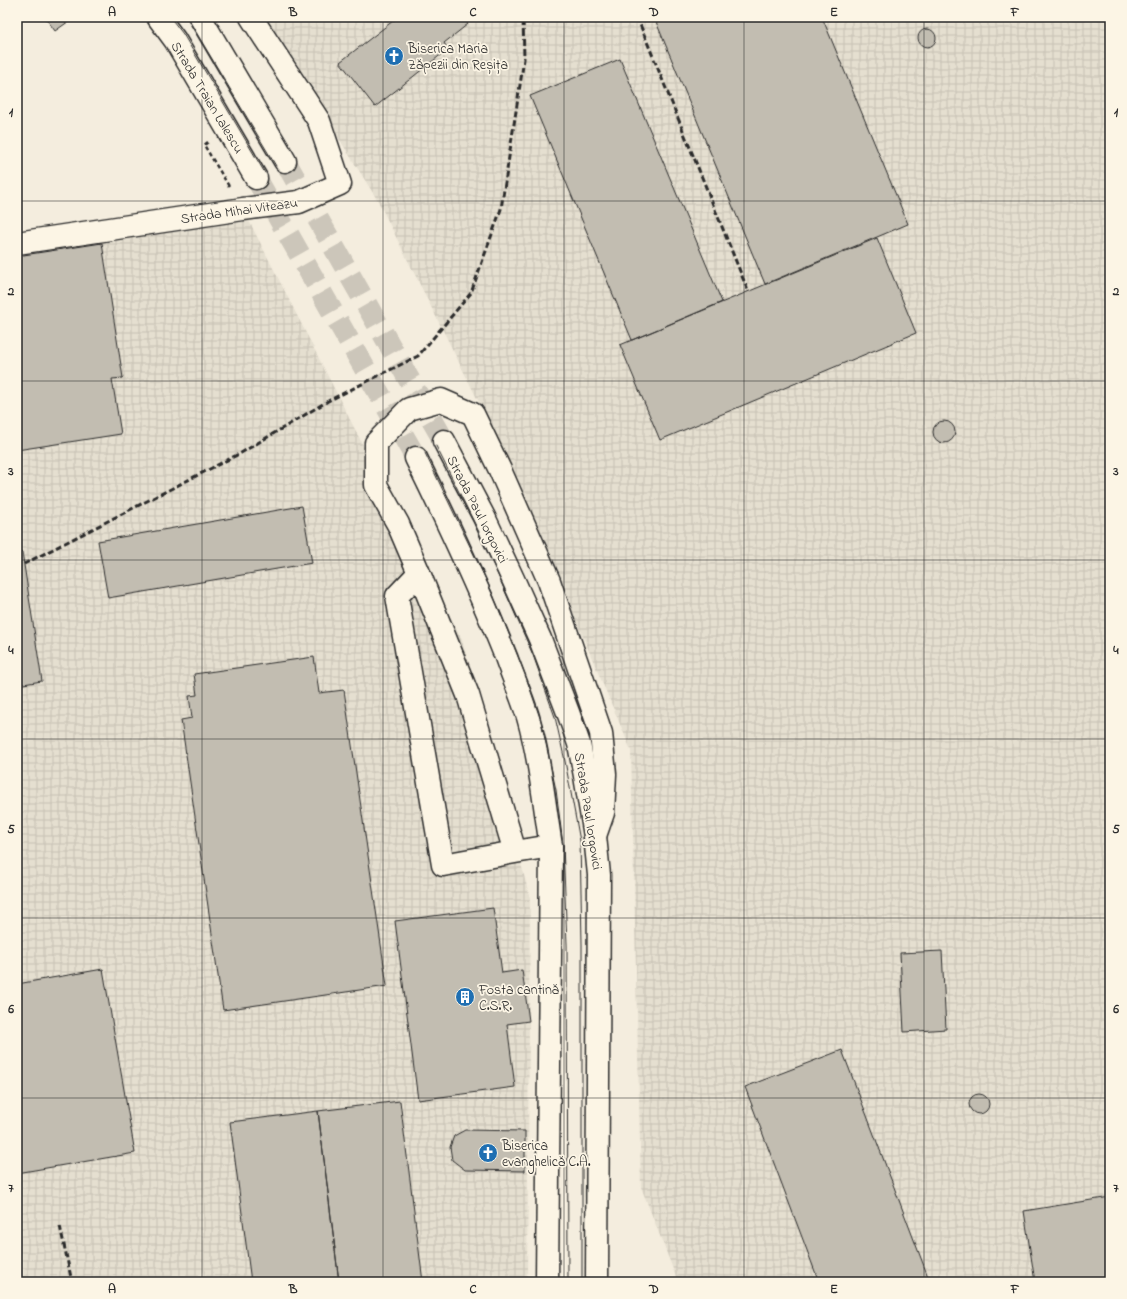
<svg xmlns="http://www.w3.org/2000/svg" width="1127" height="1299" font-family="'Indie Flower',sans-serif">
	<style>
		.industrial { fill: url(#industrial-grid) }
		.building { fill: #c2bdb1; stroke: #2b2b2b }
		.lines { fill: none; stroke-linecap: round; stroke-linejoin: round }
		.major-tunnel { stroke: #ccc6ba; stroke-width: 22; stroke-dasharray: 22 11; stroke-linecap: butt }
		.minor-casing { stroke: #2b2b2b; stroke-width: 25 }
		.major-casing { stroke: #2b2b2b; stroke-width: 25 }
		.path { stroke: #2b2b2b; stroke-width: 2.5; stroke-dasharray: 4 3; stroke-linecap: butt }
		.minor { stroke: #fcf5e5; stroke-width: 22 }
		.major { stroke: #fcf5e5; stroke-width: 22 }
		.tram { stroke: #2b2b2b; stroke-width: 1 }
		.rail { stroke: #2b2b2b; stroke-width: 3; stroke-dasharray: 6 3; stroke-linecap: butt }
		.grid { fill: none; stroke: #2b2b2b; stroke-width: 1; stroke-opacity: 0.55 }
		.labels { text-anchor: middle; stroke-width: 3.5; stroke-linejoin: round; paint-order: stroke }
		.poi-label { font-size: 14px; fill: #2b2b2b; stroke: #fcf5e5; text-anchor: start }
		.street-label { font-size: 14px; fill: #2b2b2b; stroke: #fcf5e5 }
		.neatline { fill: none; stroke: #2b2b2b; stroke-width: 1.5 }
		.grid-label { font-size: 13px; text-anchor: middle; font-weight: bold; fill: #2b2b2b }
	</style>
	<defs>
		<pattern id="industrial-grid" width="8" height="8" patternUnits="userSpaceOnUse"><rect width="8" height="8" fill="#e5dfd0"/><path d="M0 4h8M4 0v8" fill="none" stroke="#c5c0b3"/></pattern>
	</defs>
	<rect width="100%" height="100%" fill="#f4edde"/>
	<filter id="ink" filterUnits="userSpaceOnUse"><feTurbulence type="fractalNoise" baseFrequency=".025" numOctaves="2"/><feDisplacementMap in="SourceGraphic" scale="8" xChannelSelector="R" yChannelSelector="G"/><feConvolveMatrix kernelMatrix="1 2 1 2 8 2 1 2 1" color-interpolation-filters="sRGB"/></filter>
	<g filter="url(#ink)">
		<!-- industrial -->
		<path class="industrial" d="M263 17H1110V1282H678L641 1187 631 750 506 456 378 201Z
			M243 209 462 640 530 898 527 1282H17V243Z"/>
		<!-- building -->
		<path class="building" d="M45 17H75L55 31Z
			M398 17H462L468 24 444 43 448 49 375 107 340 62Z
			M654 17H822L908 224 765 284Z
			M918 38a9 9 0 1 1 18 0a9 9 0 1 1-18 0Z
			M620 59 722 302 632 340 530 96Z
			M877 238 916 333 660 440 620 345Z
			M102 243 123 378 112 379 121 434 17 450V256Z
			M933 432a11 11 0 1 1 22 0a11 11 0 1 1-22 0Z
			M302 506 312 563 108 598 98 541Z
			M22 552 42 681 17 685V553Z
			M314 657 319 693 344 690 387 986 223 1010 181 720 192 718 189 696 197 695 194 674Z
			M493 908 502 973 522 970 529 1021 507 1024 515 1087 418 1100 395 921Z
			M942 951 946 1029 904 1032 900 953Z
			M103 969 135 1153 17 1173V984Z
			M842 1050 930 1282H819L745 1087Z
			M969 1104a10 10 0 1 1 20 0a10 10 0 1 1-20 0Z
			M400 1101 423 1282H339L318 1111Z
			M318 1111 339 1282H251L230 1122Z
			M465 1130 525 1131V1171L465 1170 452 1160 450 1147 454 1136Z
			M1110 1197V1282H1035L1024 1211Z"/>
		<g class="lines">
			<!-- major-tunnel -->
			<path class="major-tunnel" d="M285 161 444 441
				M256 178 416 458"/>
			<defs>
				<path id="minor" d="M17 243 243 209 299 202 340 184 319 121 251 17
					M419 573 397 596 443 865 515 852
					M551 846 515 852 468 695 419 573 398 524 376 485V443L409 409 441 400 473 414 500 470 549 581 601 733 605 774 603 813 595 836"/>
				<path id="major" d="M158 17 175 40 256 178
					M200 17 285 161
					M444 441 484 517 513 579 540 639 569 715 579 744 585 776 595 836 599 875 597 1282
					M416 458C448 523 479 589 506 657 513 677 522 697 528 717 540 759 544 803 551 846L547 1282"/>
			</defs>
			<!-- minor casing -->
			<use href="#minor" class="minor-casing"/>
			<!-- major casing -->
			<use href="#major" class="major-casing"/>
			<!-- path -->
			<path class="path" d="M208 142 204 145 230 188"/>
			<!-- minor -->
			<use href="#minor" class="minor"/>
			<!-- major -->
			<use href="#major" class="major"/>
			<!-- tram -->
			<path class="tram" d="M170 17 183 34 265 173
				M187 17 276 166
				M436 446 479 532 533 655 555 717 565 761 580 841 582 944V1282
				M425 453 492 592 525 674 541 721 556 790 563 844 567 945 568 1282"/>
			<!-- rail -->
			<path class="rail" d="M637 17 748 291
				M24 564 241 453 328 401 418 356 471 293 501 209 524 59 523 17
				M60 1226 72 1282"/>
		</g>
	</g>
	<!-- grid -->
	<path class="grid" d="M202 17V1282M383 17V1282M564 17V1282M744 17V1282M924 17V1282M17 201H1110M17 381H1110M17 560H1110M17 739H1110M17 918H1110M17 1098H1110"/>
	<!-- icons -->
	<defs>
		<symbol id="church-disc" viewBox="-11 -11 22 22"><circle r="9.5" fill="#1f6fb2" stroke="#fcf5e5"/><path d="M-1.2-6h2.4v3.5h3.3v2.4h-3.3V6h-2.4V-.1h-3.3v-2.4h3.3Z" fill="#fff"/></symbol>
		<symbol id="building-disc" viewBox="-11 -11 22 22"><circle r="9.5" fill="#1f6fb2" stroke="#fcf5e5"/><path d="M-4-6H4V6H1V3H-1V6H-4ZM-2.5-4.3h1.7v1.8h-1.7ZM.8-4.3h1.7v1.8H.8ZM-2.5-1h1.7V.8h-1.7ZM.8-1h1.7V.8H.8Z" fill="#fff"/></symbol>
	</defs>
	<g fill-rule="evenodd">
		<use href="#church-disc" x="383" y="45" width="22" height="22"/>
		<use href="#building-disc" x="454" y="986" width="22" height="22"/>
		<use href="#church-disc" x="477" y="1142" width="22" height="22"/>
	</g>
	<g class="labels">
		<!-- poi labels -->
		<g class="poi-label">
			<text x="408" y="53">Biserica Maria<tspan x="408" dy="16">Zăpezii din Reșița</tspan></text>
			<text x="479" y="994">Fosta cantină<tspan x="479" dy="16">C.S.R.</tspan></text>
			<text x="502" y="1150">Biserica<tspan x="502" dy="16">evanghelică C.A.</tspan></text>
		</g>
		<!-- street labels -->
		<g class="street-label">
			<text transform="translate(208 97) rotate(59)" y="5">Strada Traian Lalescu</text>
			<text transform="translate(239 210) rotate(-8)" y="5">Strada Mihai Viteazu</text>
			<text transform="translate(478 509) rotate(63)" y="5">Strada Paul Iorgovici</text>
			<text transform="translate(589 811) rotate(81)" y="5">Strada Paul Iorgovici</text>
		</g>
	</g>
	<!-- margin -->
	<rect width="1127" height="1299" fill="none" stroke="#fcf5e5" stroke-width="44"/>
	<rect x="22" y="22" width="1083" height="1255" class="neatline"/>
	<g class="grid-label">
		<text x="112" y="16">A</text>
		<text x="293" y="16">B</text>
		<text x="473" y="16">C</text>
		<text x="654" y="16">D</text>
		<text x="834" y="16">E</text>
		<text x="1015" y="16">F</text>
		<text x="11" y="116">1</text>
		<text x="1116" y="116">1</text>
		<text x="11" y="295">2</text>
		<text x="1116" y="295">2</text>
		<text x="11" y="475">3</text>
		<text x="1116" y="475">3</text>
		<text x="11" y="654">4</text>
		<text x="1116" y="654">4</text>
		<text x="11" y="833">5</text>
		<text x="1116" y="833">5</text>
		<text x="11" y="1013">6</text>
		<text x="1116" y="1013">6</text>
		<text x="11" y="1192">7</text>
		<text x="1116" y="1192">7</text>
		<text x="112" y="1293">A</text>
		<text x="293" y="1293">B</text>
		<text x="473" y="1293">C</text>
		<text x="654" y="1293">D</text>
		<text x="834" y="1293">E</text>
		<text x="1015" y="1293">F</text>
	</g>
</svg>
